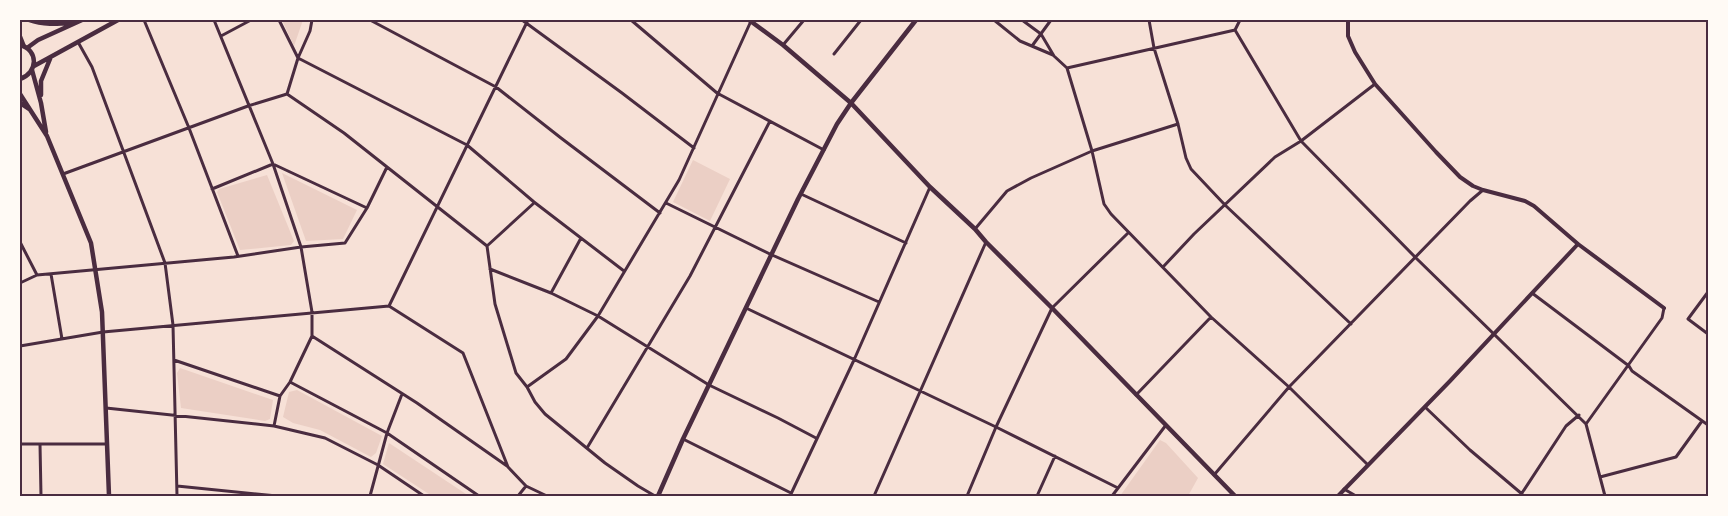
<svg xmlns="http://www.w3.org/2000/svg" width="1728" height="516" font-family="'PT Sans Narrow',sans-serif">
	<style>
		.green { fill: #ebcfc5 }
		.lines { fill: none; stroke-linecap: round; stroke-linejoin: round }
		.minor { stroke: #4a2c40; stroke-width: 3 }
		.tertiary { stroke: #4a2c40; stroke-width: 4 }
		.secondary { stroke: #4a2c40; stroke-width: 4.5 }
		.neatline { fill: none; stroke: #4a2c40; stroke-width: 2 }
	</style>
	<rect width="100%" height="100%" fill="#f7e1d7"/>
	<!-- green -->
	<path class="green" d="M282 20H303L294 46Z
		M693 160 730 179 710 221 673 202Z
		M282 173 357 210 343 239 306 241Z
		M267 175 294 241 291 245 240 250 217 192 219 189Z
		M180 368 273 400 270 419 265 421 181 408 177 373Z
		M297 390 382 436 376 453 371 457 320 430 293 423 283 417 289 392Z
		M1160 440 1166 443 1198 478 1188 496H1120Z
		M389 443 469 496H432L383 464Z"/>
	<g class="lines">
		<!-- minor -->
		<path class="minor" d="M144 20 189 128 238 256
			M214 20 273 164 301 247 312 312V336L290 382 280 396 274 426
			M279 20 298 58 467 145 534 202 624 271
			M370 20 496 87 561 138 660 213
			M522 20 622 93 694 148
			M631 20 717 93 824 150
			M994 20 1020 41 1053 55
			M1022 20 1041 34 1054 56 1067 68 1092 151 1104 204 1111 214 1211 317 1289 387 1368 465
			M1149 20 1154 48 1178 124 1186 158 1191 169 1225 205 1351 324
			M1235 30 1301 141 1416 258 1586 424 1605 496
			M221 36 251 20
			M78 42 92 67 165 263 173 325 177 496
			M783 45 804 20
			M1032 46 1051 20
			M834 54 861 20
			M1067 68 1235 30 1240 20
			M287 94 298 58 310 31 312 20
			M63 174 248 106 287 94 344 133 487 246 495 304 516 373 527 387 535 402 545 414 605 463 638 486 655 496
			M212 189 273 164 367 208
			M801 194 906 243
			M666 203 772 255 879 302
			M975 229 1007 191 1031 178 1092 151 1178 124
			M20 242 37 275
			M487 246 534 203
			M1163 267 1194 234 1275 157 1301 141 1375 84
			M490 269 551 293 598 316 709 385 778 418 816 438
			M51 274 62 339
			M20 283 37 275 234 257 301 247 345 243 367 208 387 167
			M1708 292 1688 319 1708 334
			M551 293 581 238
			M1532 293 1629 366 1632 371 1708 425
			M389 306 528 20
			M746 308 996 427 1118 488
			M312 336 417 403 507 466
			M20 346 103 332 389 306 463 353 508 467 526 486 547 496
			M174 360 280 396
			M290 382 387 433 479 496
			M527 387 566 359 598 316 679 180 751 21
			M1136 395 1211 317
			M1425 407 1470 450 1522 494
			M106 408 274 426 325 438 378 465 424 496
			M1586 424 1662 318 1664 308
			M683 439 791 493
			M20 444H107
			M40 444 41 496
			M587 448 690 276 770 121
			M1214 475 1289 387 1470 201 1483 190
			M1600 477 1676 457 1702 421
			M177 486 277 496
			M1344 489 1356 496
			M370 496 387 433 402 394
			M518 496 526 486
			M790 496 854 360 930 187
			M874 496 986 242
			M967 496 996 427 1052 308 1128 233
			M1037 496 1055 456
			M1112 496 1166 425
			M1520 496 1566 426 1579 415"/>
		<!-- tertiary -->
		<path class="tertiary" d="M1348 20V36L1355 52 1375 84 1436 152 1460 177 1473 186 1483 190 1525 201 1534 206 1578 244 1664 308
			M20 36 24 46
			M1338 496 1450 381 1578 244"/>
		<!-- secondary -->
		<path class="secondary" d="M29 20C43 25 57 24 72 23
			M749 20 783 45 851 103 930 187 975 229 986 242 1052 308 1235 496
			M20 45C39 50 38 73 20 79
			M27 48 38 40 82 20
			M34 66 118 20
			M32 70 41 103 46 132
			M20 94 47 136 91 243 102 312 109 496
			M41 95V81L50 59
			M20 103 29 109
			M658 496 683 439 798 199 837 124 851 103 916 20"/>
	</g>
	<!-- border -->
	<rect width="1728" height="516" fill="none" stroke="#fffaf5" stroke-width="42"/>
	<rect x="21" y="21" width="1686" height="474" class="neatline"/>
</svg>
